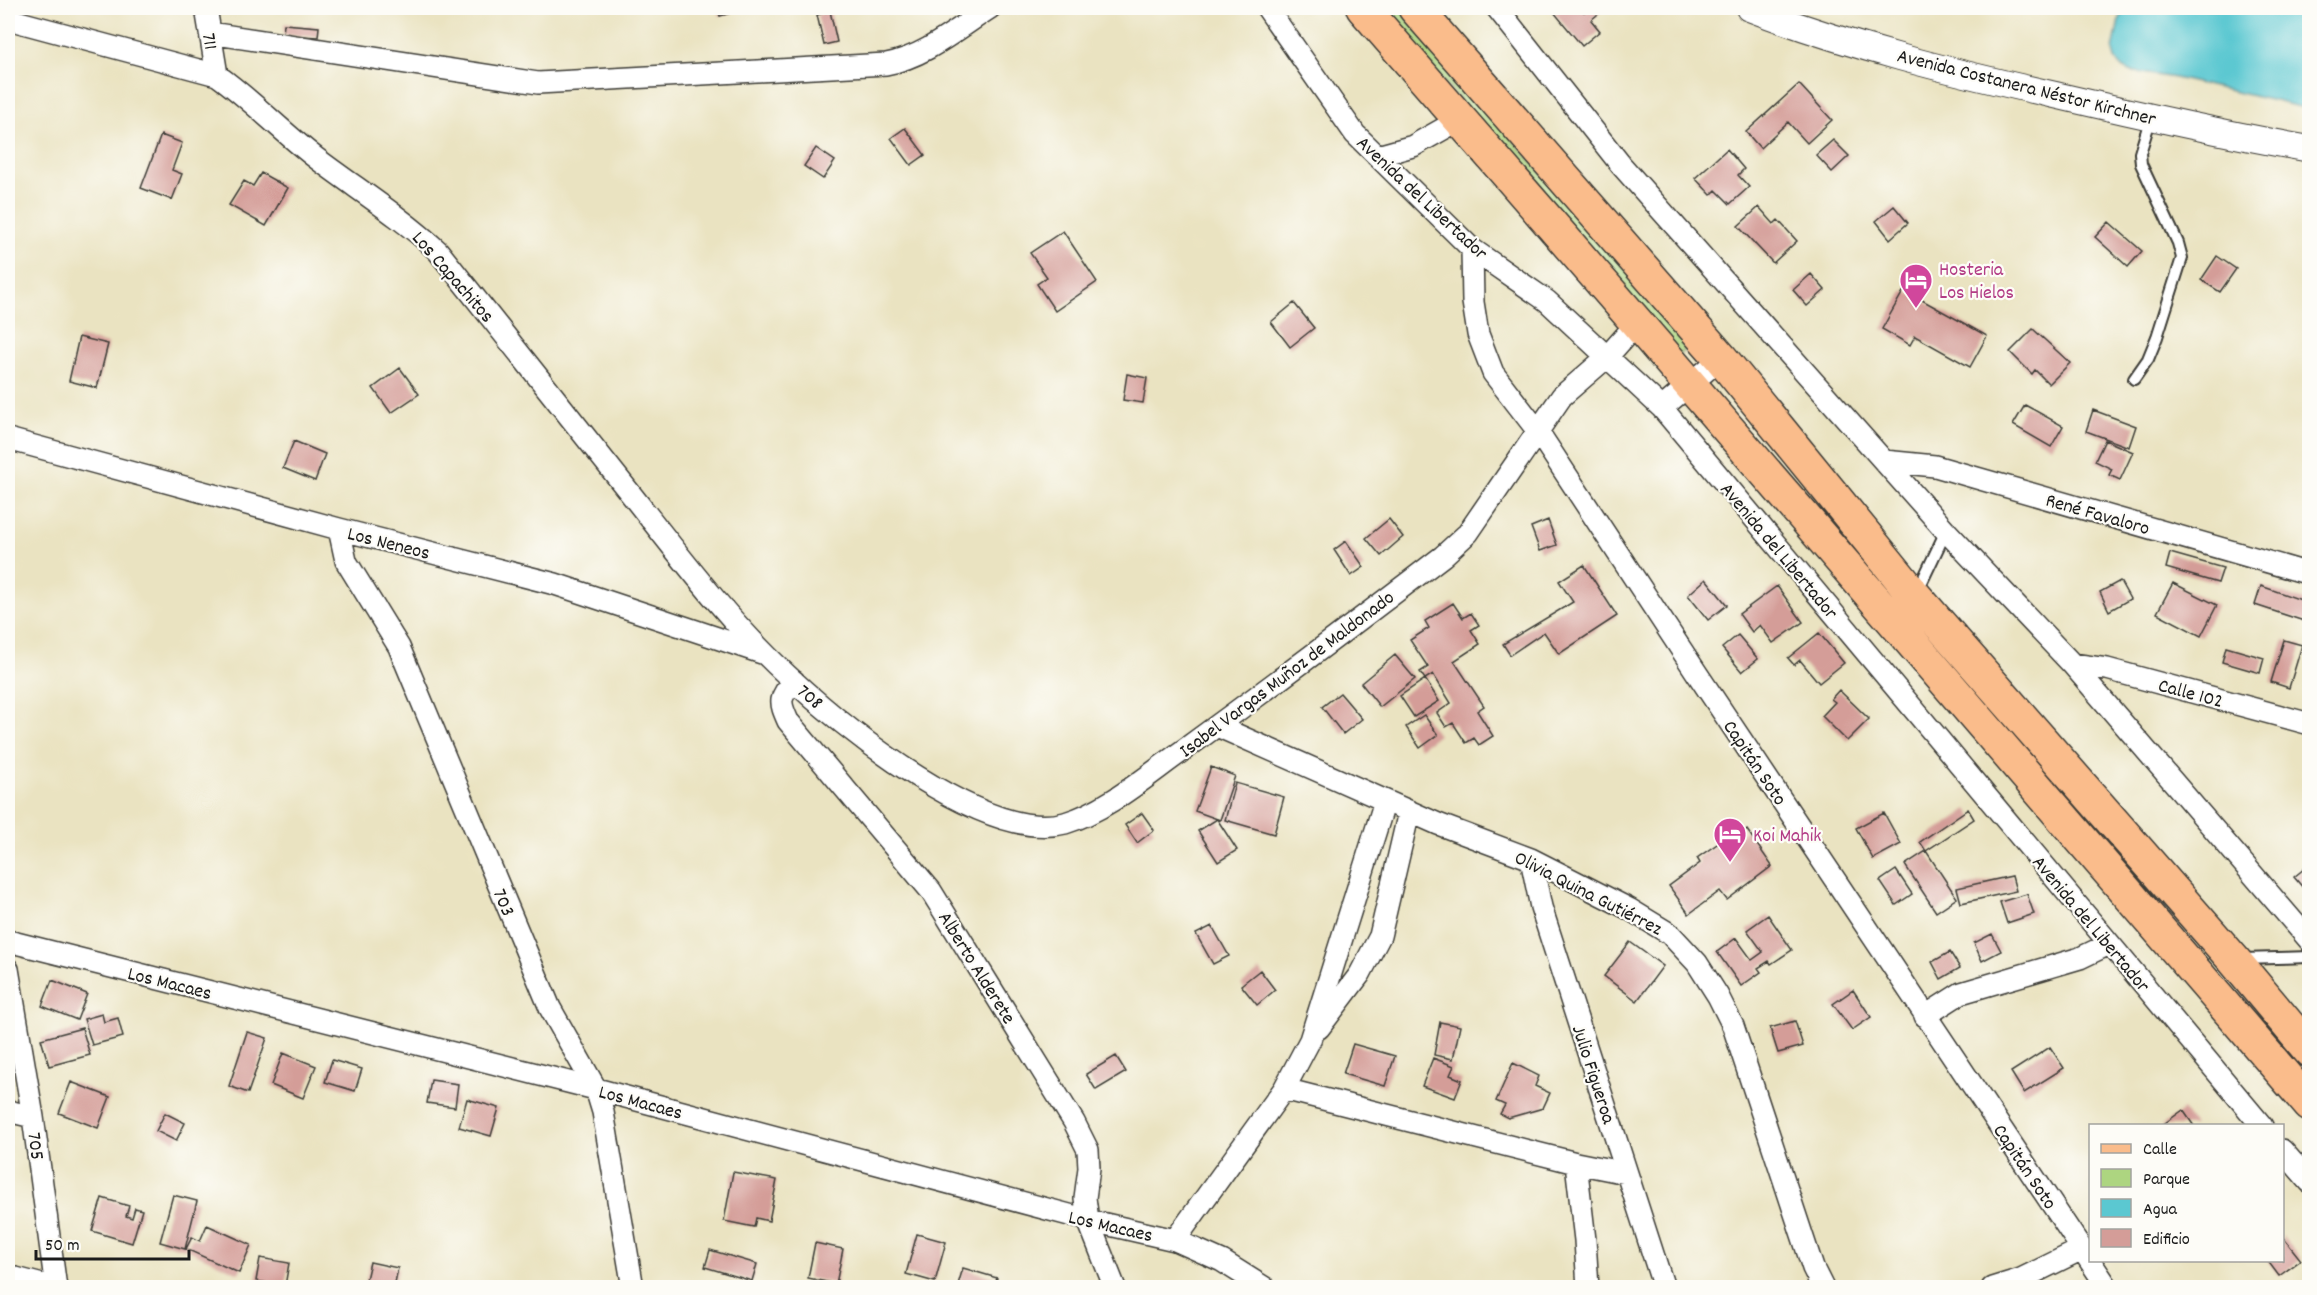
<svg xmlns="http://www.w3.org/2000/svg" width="2317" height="1295" font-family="Dekko,sans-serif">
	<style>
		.green { fill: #add580; stroke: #64784e; stroke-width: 1.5 }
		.water { fill: #5bc8d1; stroke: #3c7276; stroke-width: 1.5 }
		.building { fill: #d49d98 }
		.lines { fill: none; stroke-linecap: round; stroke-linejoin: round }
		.service-casing { stroke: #3b3a35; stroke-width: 14 }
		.minor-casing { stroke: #3b3a35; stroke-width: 24 }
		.tertiary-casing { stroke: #3b3a35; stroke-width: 28 }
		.primary-casing { stroke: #3b3a35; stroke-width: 36 }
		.service { stroke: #fff; stroke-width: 10 }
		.minor { stroke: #fff; stroke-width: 21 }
		.tertiary { stroke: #fff; stroke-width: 26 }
		.primary { stroke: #fabc8b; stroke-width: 33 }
		.labels { text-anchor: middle; stroke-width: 4.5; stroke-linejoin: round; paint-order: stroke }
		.street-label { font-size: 20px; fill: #1c1c1c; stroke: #fdfcf7 }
		.hotel-label { font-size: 20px; fill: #b23c85; stroke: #fdfcf7; text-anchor: start }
	</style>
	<rect width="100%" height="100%" fill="#fdfcf7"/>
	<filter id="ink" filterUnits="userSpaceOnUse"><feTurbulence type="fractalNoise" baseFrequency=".0167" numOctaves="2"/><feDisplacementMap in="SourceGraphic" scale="12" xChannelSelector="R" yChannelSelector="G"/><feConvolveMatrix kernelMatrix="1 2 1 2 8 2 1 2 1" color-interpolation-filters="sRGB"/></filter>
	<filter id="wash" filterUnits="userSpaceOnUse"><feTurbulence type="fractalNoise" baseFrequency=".008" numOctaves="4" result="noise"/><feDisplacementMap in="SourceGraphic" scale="24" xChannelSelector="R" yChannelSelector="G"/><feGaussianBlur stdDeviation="1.35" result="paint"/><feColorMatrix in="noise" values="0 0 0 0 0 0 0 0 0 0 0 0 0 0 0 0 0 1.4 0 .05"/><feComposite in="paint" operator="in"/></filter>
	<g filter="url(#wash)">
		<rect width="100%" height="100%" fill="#eae3c1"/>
		<!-- green -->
		<path class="green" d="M1381 8H1398L1691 344 1678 356Z"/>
		<!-- water -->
		<path class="water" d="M2126 8H2309V109L2175 78 2129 71 2120 66 2115 59 2113 50 2119 20Z"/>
		<g id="blocks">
			<!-- building -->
			<path class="building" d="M717 8H730L731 13 720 16Z
				M1557 8H1580L1584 12 1589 8H1601L1603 10 1591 20 1600 31 1582 46 1553 11Z
				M830 11 837 42 824 45 817 15Z
				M284 24 319 27 318 37 283 35Z
				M1799 84 1832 120 1807 143 1788 122 1760 148 1746 132Z
				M905 128 925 155 911 165 891 138Z
				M161 135 182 143 172 170 182 174 172 200 141 188Z
				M1833 140 1849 156 1832 172 1816 155Z
				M816 148 835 161 823 179 804 166Z
				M1727 149 1744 169 1738 175 1749 187 1730 204 1716 190 1711 195 1695 178Z
				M261 173 288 188 266 226 229 205 244 181 253 186Z
				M1894 206 1908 223 1890 239 1876 221Z
				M1759 207 1774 224 1778 220 1797 241 1773 263 1738 226Z
				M2109 222 2142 251 2128 267 2095 237Z
				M1063 231 1097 282 1055 311 1037 284 1047 277 1030 253Z
				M2217 256 2236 269 2220 292 2201 280Z
				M1811 274 1825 290 1807 306 1793 290Z
				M1904 290 1987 336 1970 367 1915 336 1910 345 1882 329Z
				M1294 303 1314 328 1290 347 1271 322Z
				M2033 329 2070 363 2049 384 2035 370 2032 374 2010 352Z
				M79 337 108 344 97 388 69 381Z
				M400 368 419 394 391 413 373 388Z
				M1127 374 1147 378 1143 403 1123 400Z
				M2025 405 2063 426 2051 447 2013 425Z
				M2093 410 2136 426 2129 447 2086 431Z
				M2105 440 2133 452 2120 480 2109 475 2112 469 2095 461Z
				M294 441 325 454 315 481 283 468Z
				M1389 519 1403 537 1381 556 1366 538Z
				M1548 520 1557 545 1540 551 1531 527Z
				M1346 541 1364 567 1351 576 1334 550Z
				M2170 553 2223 568 2218 583 2166 568Z
				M1584 565 1617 616 1559 654 1544 632 1510 655 1503 644 1573 602 1559 581Z
				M1706 579 1727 605 1708 620 1688 595Z
				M2120 581 2130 599 2109 611 2100 592Z
				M2173 583 2217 605 2201 636 2157 613Z
				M1777 586 1803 622 1773 643 1760 625 1752 632 1739 614Z
				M2261 586 2310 603V623L2255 605Z
				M1453 603 1463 618 1471 613 1479 625 1471 630 1480 644 1454 661 1484 706 1477 711 1493 736 1479 745 1474 738 1466 743 1453 723 1446 727 1437 713 1451 703 1433 674 1425 679 1439 701 1414 717 1400 696 1425 679 1420 672 1428 667 1410 640 1429 628 1425 621Z
				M1819 633 1844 663 1819 683 1800 660 1794 665 1788 658Z
				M1738 635 1758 659 1742 672 1722 648Z
				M2284 640 2302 645 2289 688 2271 682Z
				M2226 647 2264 658 2260 673 2222 662Z
				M1395 655 1415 679 1380 707 1361 683Z
				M1839 690 1869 719 1847 741 1822 716 1835 702 1831 699Z
				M1340 693 1362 719 1343 734 1322 707Z
				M1424 715 1438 735 1420 748 1406 727Z
				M1211 767 1235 776 1220 820 1195 811Z
				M1235 783 1284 797 1274 834 1225 820Z
				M1968 809 1974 819 1926 851 1957 898 1936 912 1905 865 1926 851 1920 842Z
				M1142 813 1154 830 1137 843 1125 825Z
				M1884 813 1901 844 1873 859 1856 828Z
				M1217 819 1237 850 1218 862 1198 831Z
				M1747 830 1772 866 1727 900 1720 891 1689 914 1669 886 1700 863 1697 858 1736 831 1739 836Z
				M2310 864V896L2294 877Z
				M1896 870 1912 894 1896 905 1880 881Z
				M2012 876 2016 891 1961 903 1957 888Z
				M2027 894 2034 914 2007 923 2000 902Z
				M1768 915 1792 950 1771 964 1769 961 1758 968 1761 972 1741 986 1717 952 1736 938 1752 960 1763 952 1747 930Z
				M1212 926 1229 956 1213 964 1196 934Z
				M1992 934 2001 951 1982 961 1974 943Z
				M1630 942 1663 966 1637 1001 1604 976Z
				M1950 952 1960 968 1941 979 1932 962Z
				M1260 970 1275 990 1257 1005 1241 985Z
				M52 980 87 994 77 1020 42 1006Z
				M1853 990 1871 1017 1852 1030 1833 1004Z
				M102 1014 104 1022 118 1018 123 1037 92 1045 84 1019Z
				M1795 1021 1803 1046 1778 1053 1770 1028Z
				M1440 1022 1460 1026 1453 1059 1434 1055Z
				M82 1028 90 1055 49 1066 41 1039Z
				M247 1032 267 1038 248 1093 229 1086Z
				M1353 1044 1395 1056 1385 1086 1343 1074Z
				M2050 1047 2064 1068 2024 1093 2011 1072Z
				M283 1053 316 1066 303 1098 271 1085Z
				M1116 1056 1126 1072 1096 1090 1086 1074Z
				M1433 1058 1454 1066 1450 1075 1462 1080 1455 1098 1422 1086Z
				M332 1060 362 1069 355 1091 325 1082Z
				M1513 1063 1539 1076 1535 1086 1550 1093 1543 1108 1508 1118 1500 1114 1505 1105 1496 1101Z
				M431 1080 458 1084 455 1107 427 1103Z
				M71 1082 110 1097 98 1128 59 1113Z
				M467 1099 499 1108 491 1136 459 1127Z
				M2183 1110 2194 1126H2161Z
				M165 1113 185 1123 176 1141 156 1131Z
				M733 1172 777 1180 769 1221 756 1218 754 1227 724 1221Z
				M173 1195 197 1201 185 1249 160 1242Z
				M102 1198 129 1206 126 1216 132 1218 135 1208 142 1210 132 1243 92 1231Z
				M207 1225 251 1245 239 1273 186 1249 192 1237 200 1241Z
				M917 1234 946 1242 935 1282 906 1274Z
				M2282 1236 2301 1260 2279 1276 2267 1260H2282Z
				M815 1243 843 1249 836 1284 808 1278Z
				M710 1250 757 1264 752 1281 705 1267Z
				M260 1258 289 1263 285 1286 256 1281Z
				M370 1262 398 1268 394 1288H364Z
				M963 1268 997 1278 994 1288H957Z"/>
		</g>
	</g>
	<g filter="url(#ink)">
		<use href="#blocks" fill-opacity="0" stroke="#3b3a35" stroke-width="1.5"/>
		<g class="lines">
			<defs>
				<path id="service" d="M2134 379 2148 359 2157 337 2182 258 2178 243 2141 164 2140 153 2151 117
					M1918 590 1946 531
					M2242 959 2310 957"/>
				<path id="minor" d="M206 8 217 75
					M1267 8 1355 134 1472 249 1547 301 1662 408 2262 1126
					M1497 8 1621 165 1946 531 2072 664 2310 941
					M8 19 217 75C252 100 282 132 316 158 357 189 400 216 438 251 503 334 569 416 634 498 682 559 731 624 788 676 844 728 986 844 1065 823 1107 811 1149 774 1185 749 1272 686 1358 621 1443 556L1468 533 1562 396 1607 357 1637 323
					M210 33 538 83 886 64C925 57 957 29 990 8
					M1377 156 1413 146 1459 120
					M1472 249 1473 302 1478 334 1493 373 1537 430 1698 675 2108 1288
					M1662 408 1721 358
					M8 439 339 529 555 584 765 654
					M1884 461 1935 466 2310 574
					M339 529 346 561 399 647 550 1008 596 1089 603 1112 633 1288
					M2072 664 2107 669 2310 724
					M794 681C779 698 779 701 788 721L931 891 1074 1122 1088 1150 1089 1168 1085 1198 1088 1220 1115 1288
					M1217 726 1438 824 1531 859 1629 909 1670 934 1697 963 1718 996 1733 1026 1813 1268 1823 1288
					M1531 859 1541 907 1664 1288
					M8 941 596 1089 1088 1220 1175 1240 1222 1261 1265 1288
					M8 969 33 1117 56 1288
					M1925 1016 1961 993 2080 958 2109 944
					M1319 1028 1360 974 1380 936 1409 812
					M1284 1089 1576 1163 1626 1173
					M8 1111 33 1117
					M2282 1150 2310 1182
					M1576 1163 1585 1240 1588 1288
					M1175 1240 1284 1089 1310 1040 1385 801
					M8 1276 54 1288
					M1992 1288 2021 1279 2082 1249"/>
				<path id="tertiary" d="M1749 8C1847 46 1952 72 2055 95 2140 115 2224 134 2310 149"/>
				<path id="primary" d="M1363 8 1637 323 2310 1105
					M1415 8 1721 358 1915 596 2233 959 2310 1051"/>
			</defs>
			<!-- service casing -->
			<use href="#service" class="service-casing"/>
			<!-- minor casing -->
			<use href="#minor" class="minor-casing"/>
			<!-- tertiary casing -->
			<use href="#tertiary" class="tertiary-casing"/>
			<!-- primary casing -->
			<use href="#primary" class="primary-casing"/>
			<!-- service -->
			<use href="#service" class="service"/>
			<!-- minor -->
			<use href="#minor" class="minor"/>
			<!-- tertiary -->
			<use href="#tertiary" class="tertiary"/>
			<!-- primary -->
			<use href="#primary" class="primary"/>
		</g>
	</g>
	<!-- icons -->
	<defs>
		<symbol id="hotel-pin" viewBox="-11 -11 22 30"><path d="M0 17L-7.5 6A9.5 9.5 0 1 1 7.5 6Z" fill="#d1479c" stroke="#fdfcf7"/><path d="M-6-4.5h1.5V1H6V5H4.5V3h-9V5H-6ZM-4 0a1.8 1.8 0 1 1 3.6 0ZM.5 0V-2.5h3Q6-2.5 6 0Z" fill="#fff"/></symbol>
	</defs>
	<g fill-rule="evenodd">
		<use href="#hotel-pin" x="1897" y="261" width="38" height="52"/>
		<use href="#hotel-pin" x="1711" y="815" width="38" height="52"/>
	</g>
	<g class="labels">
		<!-- street labels -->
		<g class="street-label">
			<text transform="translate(211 41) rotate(81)" y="7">711</text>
			<text transform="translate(2027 86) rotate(14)" y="7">Avenida Costanera Néstor Kirchner</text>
			<text transform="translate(1423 197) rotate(43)" y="7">Avenida del Libertador</text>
			<text transform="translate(454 276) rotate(49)" y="7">Los Capachitos</text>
			<text transform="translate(2098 513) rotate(16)" y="7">René Favaloro</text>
			<text transform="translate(389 542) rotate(14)" y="7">Los Neneos</text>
			<text transform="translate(1780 550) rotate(50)" y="7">Avenida del Libertador</text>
			<text transform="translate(1286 673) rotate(-37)" y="7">Isabel Vargas Muñoz de Maldonado</text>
			<text transform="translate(2191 692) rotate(15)" y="7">Calle 102</text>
			<text transform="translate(811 696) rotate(40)" y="7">708</text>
			<text transform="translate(1756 762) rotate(56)" y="7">Capitán Soto</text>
			<text transform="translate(1589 892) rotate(27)" y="7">Olivia Quina Gutiérrez</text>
			<text transform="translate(505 902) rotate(67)" y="7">703</text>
			<text transform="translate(2092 923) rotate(50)" y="7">Avenida del Libertador</text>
			<text transform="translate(978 967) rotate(58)" y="7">Alberto Alderete</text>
			<text transform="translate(170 982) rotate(14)" y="7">Los Macaes</text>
			<text transform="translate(1595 1074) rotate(72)" y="7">Julio Figueroa</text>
			<text transform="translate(641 1101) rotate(15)" y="7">Los Macaes</text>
			<text transform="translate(37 1146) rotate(82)" y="7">705</text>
			<text transform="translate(2026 1166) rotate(56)" y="7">Capitán Soto</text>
			<text transform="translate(1111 1225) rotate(13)" y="7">Los Macaes</text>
		</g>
		<!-- hotel labels -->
		<g class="hotel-label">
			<text x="1939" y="275">Hosteria<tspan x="1939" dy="23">Los Hielos</tspan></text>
			<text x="1753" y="841">Koi Mahik</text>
		</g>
	</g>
	<!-- margin -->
	<rect width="2317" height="1295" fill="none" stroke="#fdfcf7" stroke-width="30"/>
	<!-- legend -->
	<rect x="2089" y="1124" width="195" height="138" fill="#fdfcf7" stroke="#a3a29f" stroke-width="1.5"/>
	<rect x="2101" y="1144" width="30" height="9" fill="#fabc8b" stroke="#a3a29f" stroke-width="1.5"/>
	<text x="2143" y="1154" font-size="18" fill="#1c1c1c">Calle</text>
	<rect x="2101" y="1169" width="30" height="18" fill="#add580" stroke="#a3a29f" stroke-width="1.5"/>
	<text x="2143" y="1184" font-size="18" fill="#1c1c1c">Parque</text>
	<rect x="2101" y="1199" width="30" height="18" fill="#5bc8d1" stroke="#a3a29f" stroke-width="1.5"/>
	<text x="2143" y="1214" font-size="18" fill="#1c1c1c">Agua</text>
	<rect x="2101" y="1229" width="30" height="18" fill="#d49d98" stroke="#a3a29f" stroke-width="1.5"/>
	<text x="2143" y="1244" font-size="18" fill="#1c1c1c">Edificio</text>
	<!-- scale -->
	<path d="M36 1250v9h153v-9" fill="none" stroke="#1c1c1c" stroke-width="3"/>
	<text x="45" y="1250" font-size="18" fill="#1c1c1c" stroke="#fdfcf7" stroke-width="4.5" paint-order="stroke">50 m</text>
</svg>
